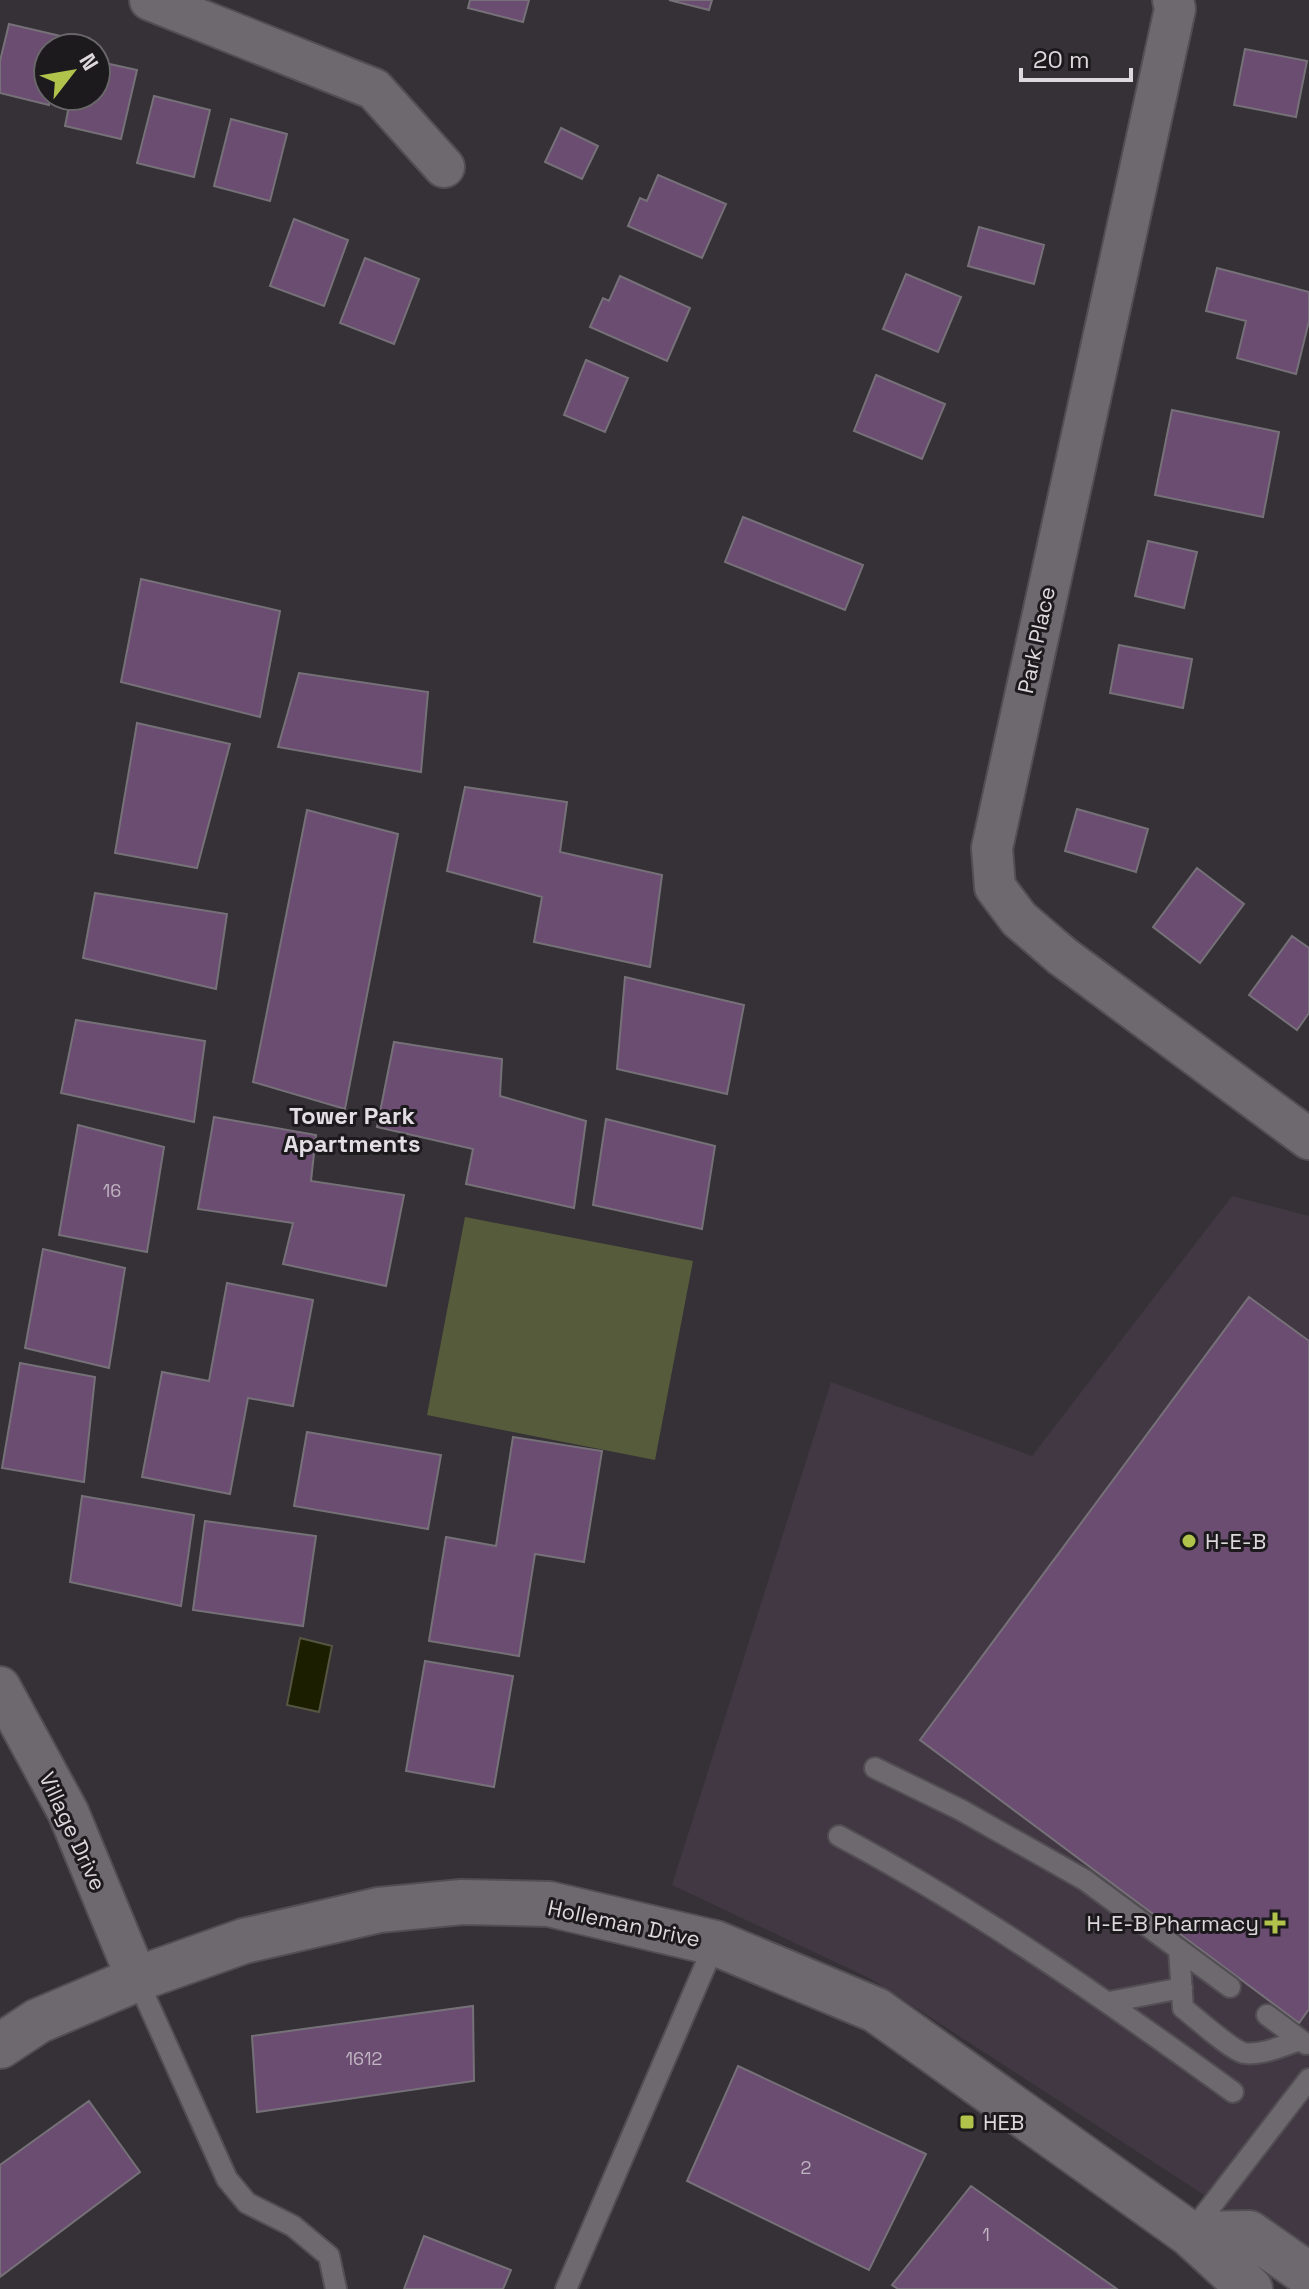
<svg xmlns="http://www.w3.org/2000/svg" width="1309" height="2289" font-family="'Space Grotesk',sans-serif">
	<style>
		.built { fill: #413843 }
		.green { fill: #565c3b }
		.water { fill: #1b1f00; stroke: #555642; stroke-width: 2 }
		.building { fill: #6a4d71; stroke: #767178; stroke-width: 2 }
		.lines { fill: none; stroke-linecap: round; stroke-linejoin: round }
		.service-casing { stroke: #524e53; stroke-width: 24 }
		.minor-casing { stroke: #524e53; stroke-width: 44 }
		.tertiary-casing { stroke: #524e53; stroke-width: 48 }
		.service { stroke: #6e696f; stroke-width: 20 }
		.minor { stroke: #6e696f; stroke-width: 40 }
		.tertiary { stroke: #6e696f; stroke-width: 44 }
		.poi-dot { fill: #b2c34c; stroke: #1c1a1c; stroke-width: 3 }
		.labels { text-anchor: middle; stroke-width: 6; stroke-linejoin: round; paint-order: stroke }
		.number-label { font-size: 18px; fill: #c0b5c1 }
		.street-label { font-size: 22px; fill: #dcd8dc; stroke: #1c1a1c }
		.poi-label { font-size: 22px; fill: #dcd8dc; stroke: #1c1a1c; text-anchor: start }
		.neighbourhood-label { font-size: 24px; font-weight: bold; fill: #e3dde4; stroke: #1c1a1c }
	</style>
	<rect width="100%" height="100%" fill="#363137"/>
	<!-- built -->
	<path class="built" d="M1232 1196 1309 1216V2263L871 1979 672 1885 831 1382 1032 1456Z"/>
	<!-- green -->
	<path class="green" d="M465 1217 693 1261 655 1460 427 1415Z"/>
	<!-- water -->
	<path class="water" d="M300 1638 332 1646 319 1712 287 1705Z"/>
	<!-- building -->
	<path class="building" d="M470 0H529L523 22 468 8Z
		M669 0H712L709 10Z
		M9 24 65 37 62 48H48V96H51L49 105 0 93V61Z
		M1245 49 1307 61 1296 117 1234 105Z
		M96 61 137 70 121 139 65 126 71 96H96Z
		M154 96 210 110 194 177 137 163Z
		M231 119 287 134 270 201 214 186Z
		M561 128 598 146 582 179 545 162Z
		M658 175 726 204 702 258 628 226 640 198 647 201Z
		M294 219 348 240 324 306 270 286Z
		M979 227 1044 245 1034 284 968 266Z
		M365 258 419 279 394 344 340 323Z
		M1217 268 1309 292V321L1296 374 1237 358 1246 321 1206 311Z
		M906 274 961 297 938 352 883 329Z
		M620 276 690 308 667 361 590 327 603 298 609 301Z
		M586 360 628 378 605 432 564 415Z
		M876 375 945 404 922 459 854 431Z
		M1172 410 1279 432 1263 517 1155 495Z
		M743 517 863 565 845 610 725 562Z
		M1148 541 1197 552 1184 608 1135 596Z
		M141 579 280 611 260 717 121 682Z
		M1119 645 1192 659 1183 708 1110 693Z
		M299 673 428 692 421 772 278 747Z
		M137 723 230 744 197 868 115 853Z
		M465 787 567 802 560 852 662 875 650 967 534 942 542 897 447 871Z
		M1077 809 1148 829 1136 872 1065 851Z
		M307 810 398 834 345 1109 253 1082Z
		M1197 868 1244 904 1200 963 1153 927Z
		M95 893 227 914 216 989 83 958Z
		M1292 936 1309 948V1013L1297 1030 1249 995Z
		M625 977 744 1005 727 1094 617 1069Z
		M76 1020 205 1041 194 1122 61 1093Z
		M394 1042 502 1059 500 1096 586 1121 574 1208 466 1184 473 1149 377 1127Z
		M214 1117 316 1135 311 1181 404 1195 386 1286 283 1264 293 1223 198 1209Z
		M606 1119 715 1146 702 1229 593 1205Z
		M78 1125 164 1147 147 1252 59 1235Z
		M43 1249 125 1268 109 1368 25 1348Z
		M227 1283 313 1300 293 1406 248 1398 230 1494 142 1477 162 1372 209 1381Z
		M1249 1297 1309 1341V2009L1299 2023 920 1740Z
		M20 1363 95 1377 84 1482 2 1468Z
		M307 1432 441 1455 428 1529 294 1506Z
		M513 1437 602 1451 584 1562 535 1554 519 1656 429 1641 446 1537 496 1546Z
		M82 1496 194 1515 181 1606 70 1582Z
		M205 1521 316 1536 303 1626 193 1610Z
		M425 1661 513 1676 494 1787 406 1771Z
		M473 2006 474 2081 257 2112 252 2036Z
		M738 2066 926 2154 869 2270 687 2181Z
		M89 2101 140 2172 0 2277V2165Z
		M971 2186 1117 2289H898L892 2285Z
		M424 2236 511 2270 503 2289H404Z"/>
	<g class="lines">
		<defs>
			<path id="service" d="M875 1768 961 1810 1085 1880 1230 1987
				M839 1836C978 1910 1106 2000 1233 2092
				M1179 1950 1183 2008C1196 2018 1231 2050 1244 2053 1262 2056 1284 2045 1300 2040
				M137 1979 227 2179 247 2203 293 2226 329 2256 336 2289
				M1109 2002 1182 1988
				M1267 2015 1306 2044
				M1192 2231 1309 2079
				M566 2289 715 1943"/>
			<path id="minor" d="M150 0 374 89 444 167
				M1173 0 1175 9 992 848 995 887 1019 919 1062 956 1309 1139
				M0 1687 68 1812 137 1979"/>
			<path id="tertiary" d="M0 2046 38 2021 137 1979 244 1941 379 1910 462 1902 549 1904 715 1943 876 2010 1190 2234 1250 2289
				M1190 2234 1249 2233 1309 2275"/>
		</defs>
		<!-- service casing -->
		<use href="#service" class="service-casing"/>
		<!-- minor casing -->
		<use href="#minor" class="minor-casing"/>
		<!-- tertiary casing -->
		<use href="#tertiary" class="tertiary-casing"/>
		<!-- service -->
		<use href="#service" class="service"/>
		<!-- minor -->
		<use href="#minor" class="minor"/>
		<!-- tertiary -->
		<use href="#tertiary" class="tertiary"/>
	</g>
	<!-- markers -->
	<g class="poi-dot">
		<circle cx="1189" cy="1541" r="8"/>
		<path d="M1271 1911h8v8h8v8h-8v8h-8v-8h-8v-8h8z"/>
		<rect x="959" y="2114" width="16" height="16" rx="4"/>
	</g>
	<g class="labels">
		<!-- number labels -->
		<g class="number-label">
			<text x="112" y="1197">16</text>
			<text x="364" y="2065">1612</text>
			<text x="806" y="2174">2</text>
			<text x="986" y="2241">1</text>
		</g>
		<!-- street labels -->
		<g class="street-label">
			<text transform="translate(1036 640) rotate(-78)" y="8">Park Place</text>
			<text transform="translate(73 1831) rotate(65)" y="8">Village Drive</text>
			<text transform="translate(624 1923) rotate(12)" y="8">Holleman Drive</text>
		</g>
		<!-- poi labels -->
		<g class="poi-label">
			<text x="1205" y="1549">H-E-B</text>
			<text x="1259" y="1931" text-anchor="end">H-E-B Pharmacy</text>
			<text x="983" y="2130">HEB</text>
		</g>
		<!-- neighbourhood labels -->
		<g class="neighbourhood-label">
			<text x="352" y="1124">Tower Park<tspan x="352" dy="28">Apartments</tspan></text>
		</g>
	</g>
	<!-- north arrow -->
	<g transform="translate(72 72) rotate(59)"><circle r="38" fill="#1c1a1c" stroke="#696669" stroke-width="2"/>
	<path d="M0-6L14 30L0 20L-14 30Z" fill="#b2c34c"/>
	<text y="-12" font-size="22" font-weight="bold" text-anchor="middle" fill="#dcd8dc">N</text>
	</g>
	<!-- scale -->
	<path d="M1021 68v12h110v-12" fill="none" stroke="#dcd8dc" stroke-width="4"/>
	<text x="1033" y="68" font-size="24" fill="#dcd8dc" stroke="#1c1a1c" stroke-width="6" paint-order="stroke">20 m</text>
</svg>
